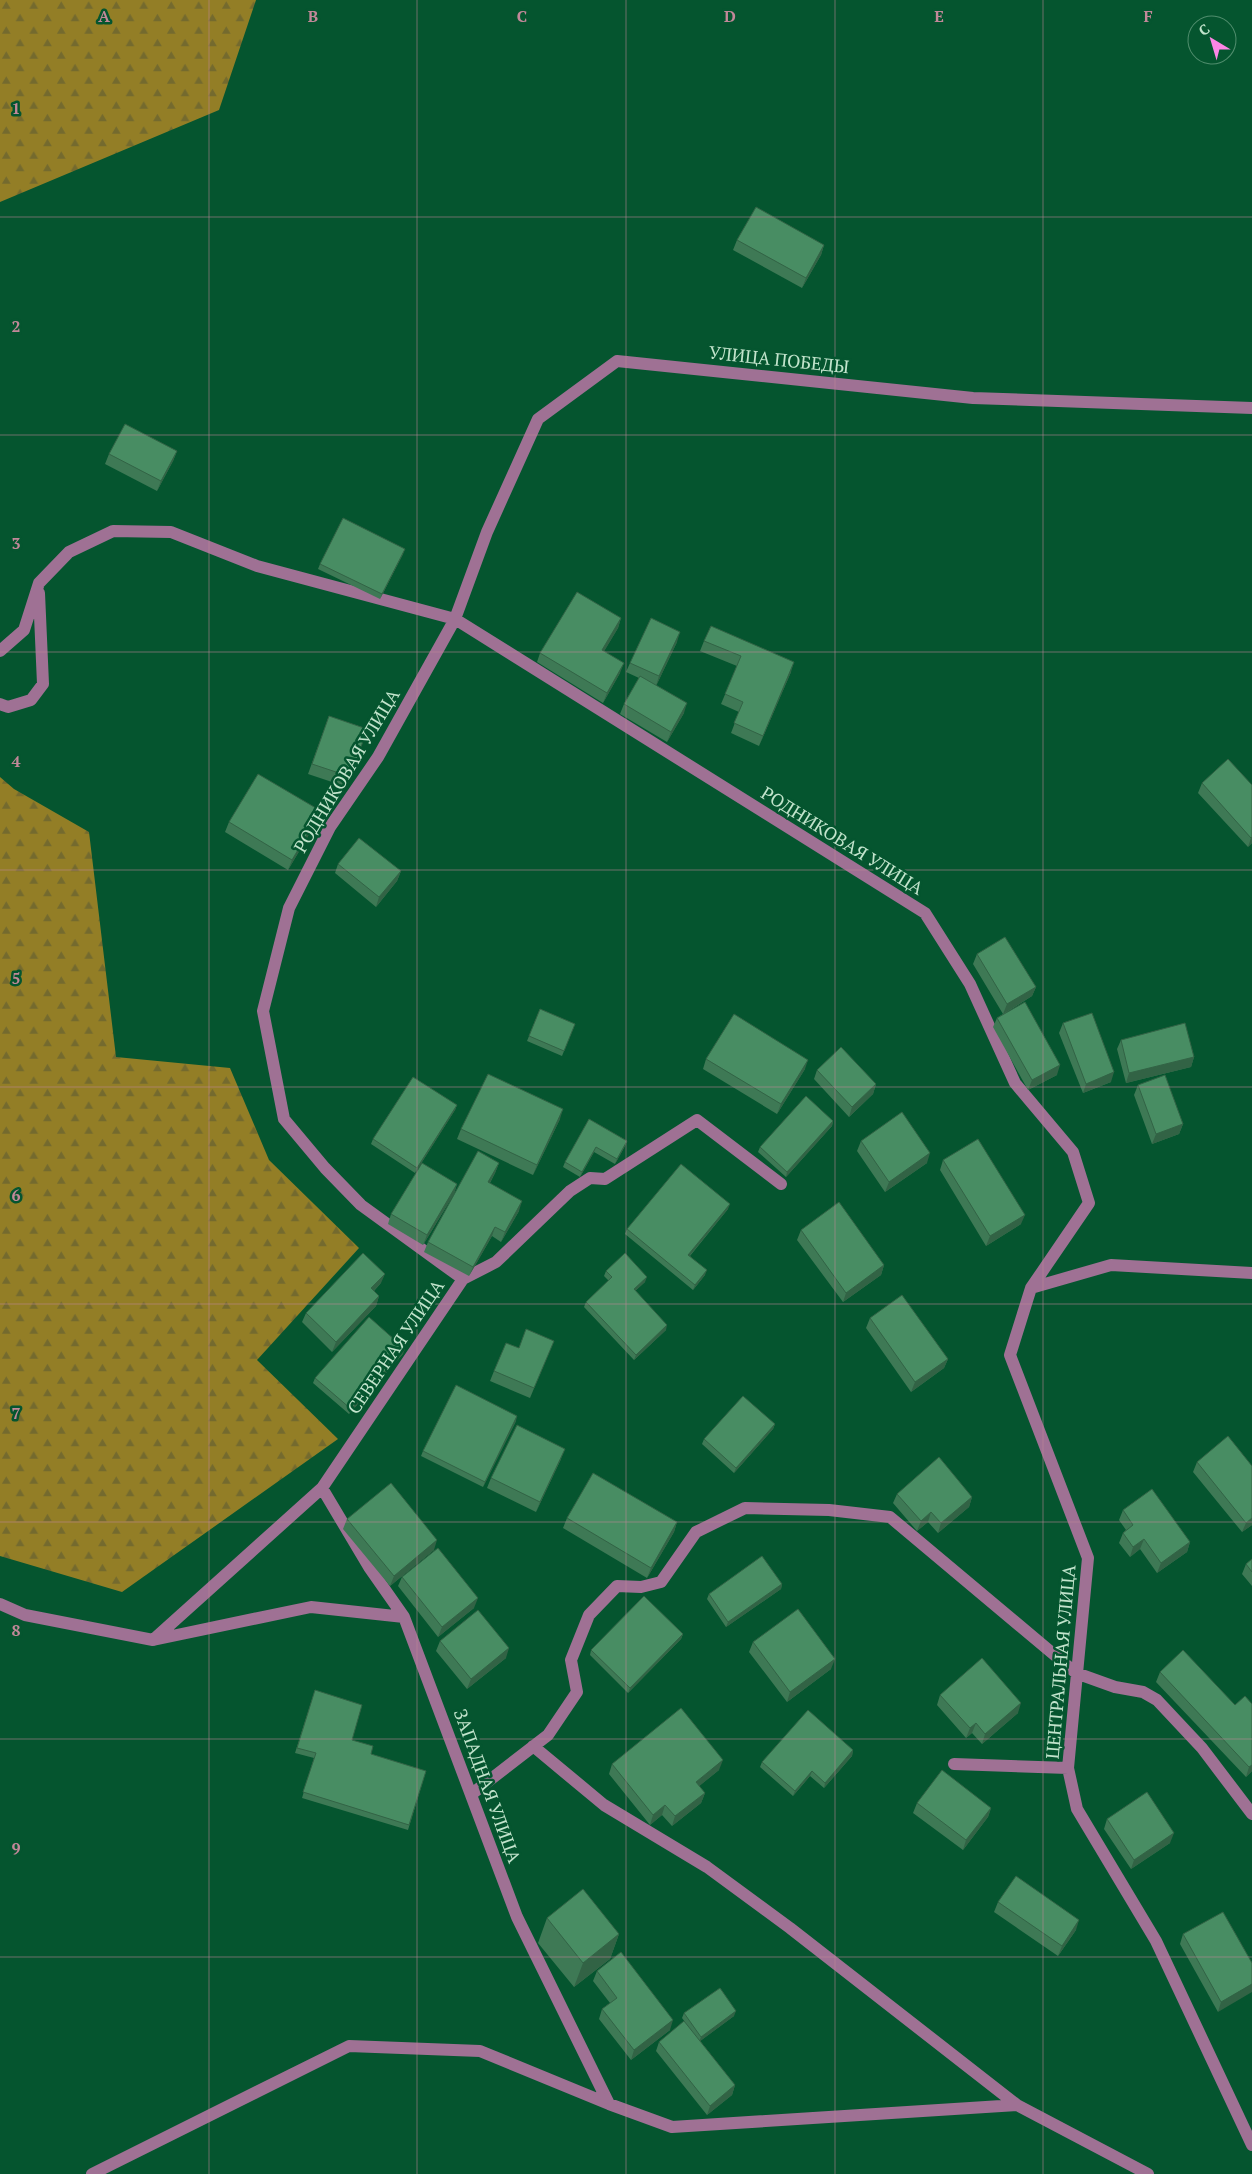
<svg xmlns="http://www.w3.org/2000/svg" width="1252" height="2174" font-family="'PT Serif',serif">
	<style>
		.forest { fill: url(#forest-firs) }
		.lines { fill: none; stroke-linecap: round; stroke-linejoin: round }
		.minor { stroke: #9f7194; stroke-width: 12 }
		.wall { fill: #3e7955 }
		.shaded-wall { fill: #326345 }
		.building { fill: #488d63; stroke: #326345 }
		.grid { fill: none; stroke: #c28899; stroke-width: 1; stroke-opacity: 0.55 }
		.labels { text-anchor: middle; stroke-width: 5; stroke-linejoin: round; paint-order: stroke }
		.street-label { font-size: 18px; fill: #c2e4cc; stroke: #05552f }
		.grid-label { font-size: 16px; text-anchor: middle; font-weight: bold; fill: #c28899; stroke: #05552f; stroke-width: 5; stroke-linejoin: round; paint-order: stroke }
	</style>
	<defs>
		<pattern id="forest-firs" width="22" height="20" patternUnits="userSpaceOnUse" patternTransform="scale(1.25)"><rect width="22" height="20" fill="#937e26"/><path d="M5 1l3.5 6h-7zM16 11l3.5 6h-7z" fill="#746a2e"/></pattern>
	</defs>
	<rect width="100%" height="100%" fill="#05552f"/>
	<!-- forest -->
	<path class="forest" d="M0 0H256L219 110 0 202Z
		M0 777 14 789 89 832 116 1057 230 1068 269 1160 359 1248 257 1360 338 1439 122 1592 0 1556Z"/>
	<g class="lines">
		<!-- minor -->
		<path class="minor" d="M0 651 24 630 39 583 69 552 113 531 171 532 257 566 455 619 925 913 970 984 1015 1083 1073 1152 1089 1203 1031 1288 1010 1355 1088 1558 1068 1768 1077 1809 1156 1941 1252 2145
			M0 704 8 707 31 700 43 684 39 593
			M463 1279 361 1205 325 1168 284 1119 263 1011 289 908 330 827 378 757 455 619 487 532 538 419 617 361 973 398 1252 408
			M1031 1288 1111 1265 1252 1273
			M322 1488 369 1567 404 1617 517 1917 609 2104
			M0 1604 25 1615 153 1640 311 1607 404 1617
			M153 1640 322 1488 463 1279 496 1262 570 1191 590 1178 605 1179 697 1120 781 1184
			M533 1746 604 1805 707 1867 790 1928 1017 2105
			M954 1764 1068 1768
			M473 1793 548 1735 577 1692 571 1660 589 1615 617 1586 641 1587 661 1582 696 1532 745 1508 829 1510 890 1517 1076 1673 1115 1687 1143 1692 1157 1700 1202 1748 1252 1814
			M92 2174 349 2046 480 2051 609 2104 672 2127 1017 2105 1148 2174"/>
	</g>
	<!-- wall -->
	<path class="wall" d="M737 240 824 245 821 255 802 288 733 250Z
		M177 451 173 461 157 491 105 464 109 454Z
		M403 554 380 599 318 569 320 564Z
		M621 618 618 628 604 651 620 673 603 703 537 662 540 653Z
		M704 641 791 672 759 746 731 733 739 712 721 704 737 666 700 651Z
		M677 642 656 686 684 713 667 742 620 714 624 704 639 678 626 672 630 663Z
		M329 716 367 729 347 787 308 774Z
		M1202 783 1252 785V843L1248 847 1198 793Z
		M321 811 317 821 288 870 225 832 229 822Z
		M338 864 401 871 397 881 376 907 335 873Z
		M977 954 1036 987 1032 996 1007 1012 1057 1075 1028 1090 993 1027 997 1018 1003 1014 973 964Z
		M540 1009 575 1024 562 1056 527 1041Z
		M1063 1023 1111 1082 1083 1093 1059 1033Z
		M1121 1040 1194 1057 1191 1067 1126 1083 1117 1049Z
		M706 1059 805 1069 777 1114 703 1069Z
		M817 1070 876 1084 873 1094 849 1117 814 1079Z
		M1138 1085 1183 1124 1179 1134 1152 1144 1134 1095Z
		M457 1105 455 1110 415 1173 371 1144 373 1139Z
		M560 1119 533 1175 457 1139 461 1129Z
		M589 1119 627 1141 625 1146 615 1164 594 1152 580 1177 563 1167 565 1162Z
		M833 1121 832 1126 786 1177 758 1152 760 1147Z
		M861 1141 927 1163 885 1192 857 1151Z
		M943 1160 1021 1224 986 1246 940 1170Z
		M499 1163 495 1173 490 1183 519 1211 501 1242 492 1236 469 1276 424 1252 428 1242Z
		M457 1184 454 1194 423 1245 388 1224 391 1214Z
		M728 1209 690 1256 705 1275 693 1290 625 1234 627 1229Z
		M801 1230 884 1265 881 1275 843 1302 797 1240Z
		M606 1271 645 1282 635 1291 666 1330 634 1360 584 1307 586 1302 609 1281 604 1276Z
		M381 1283 374 1291 379 1296 376 1306 332 1352 302 1322 306 1313Z
		M870 1318 948 1359 944 1368 911 1392 866 1328Z
		M519 1348 550 1350 530 1398 490 1381 494 1371Z
		M403 1354 349 1414 313 1383 315 1378Z
		M516 1421 483 1487 421 1456 423 1451Z
		M775 1424 773 1429 734 1473 702 1444 704 1439Z
		M561 1459 536 1512 487 1488 491 1478Z
		M1197 1462 1252 1466V1525L1242 1532 1193 1472Z
		M897 1494 972 1497 969 1507 938 1533 928 1522 917 1531 893 1503Z
		M1123 1510 1190 1542 1187 1552 1157 1573 1140 1549 1130 1557 1119 1543 1123 1533 1126 1530 1119 1520Z
		M567 1518 677 1522 674 1532 647 1578 563 1528Z
		M347 1519 434 1550 390 1586 343 1529Z
		M1252 1559V1586L1242 1574 1246 1564Z
		M402 1577 474 1608 438 1637 398 1586Z
		M782 1584 781 1589 726 1627 707 1599 709 1594Z
		M683 1634 681 1639 628 1693 590 1655 591 1650Z
		M440 1641 506 1658 467 1689 436 1651Z
		M753 1642 831 1669 787 1702 749 1652Z
		M1160 1672 1235 1705 1252 1771 1246 1777 1156 1682Z
		M315 1690 352 1740 371 1754 426 1771 408 1830 302 1798 314 1758 295 1753Z
		M940 1695 1018 1713 982 1744 972 1733 966 1738 937 1705Z
		M853 1750 852 1756 824 1788 810 1776 793 1796 760 1767 762 1762Z
		M612 1764 719 1770 699 1786 705 1793 701 1803 672 1826 662 1815 650 1825 609 1774Z
		M917 1803 991 1808 988 1817 963 1850 913 1813Z
		M1107 1819 1170 1843 1131 1869 1104 1829Z
		M998 1902 1076 1930 1058 1956 994 1912Z
		M547 1918 619 1934 610 1959 574 1987 538 1943Z
		M1183 1934 1252 1963 1218 2012 1180 1944Z
		M597 1971 670 2030 631 2060 599 2019 602 2009 610 2003 593 1981Z
		M684 2013 734 2016 700 2041 735 2085 732 2095 707 2115 656 2051 659 2042 685 2022 682 2018Z"/>
	<!-- shaded-wall -->
	<path class="shaded-wall" d="M824 245 821 255 802 288 806 278Z
		M177 451 173 461 157 491 161 481Z
		M405 549 403 554 380 599 382 594Z
		M621 618 618 628 599 660 602 650Z
		M680 632 677 642 656 686 659 676Z
		M794 662 791 672 759 746 763 736Z
		M624 663 620 673 603 703 607 693Z
		M687 703 684 713 667 742 671 732Z
		M321 811 317 821 288 870 292 860Z
		M1252 837V843L1248 847 1251 838Z
		M401 871 397 881 376 907 379 897Z
		M1036 987 1032 996 1003 1014 1007 1004Z
		M1194 1057 1191 1067 1126 1083 1129 1073Z
		M808 1060 805 1069 777 1114 781 1104Z
		M1060 1065 1057 1075 1028 1090 1032 1080Z
		M1114 1072 1111 1082 1083 1093 1086 1084Z
		M876 1084 873 1094 849 1117 852 1107Z
		M457 1105 455 1110 415 1173 417 1168Z
		M563 1109 560 1119 533 1175 537 1165Z
		M833 1121 832 1126 786 1177 787 1172Z
		M1183 1124 1179 1134 1152 1144 1156 1134Z
		M627 1141 625 1146 615 1164 617 1159Z
		M596 1147 594 1152 580 1177 582 1172Z
		M930 1153 927 1163 885 1192 889 1182Z
		M499 1163 495 1173 485 1192 488 1182Z
		M457 1184 454 1194 423 1245 427 1235Z
		M522 1201 519 1211 501 1242 505 1232Z
		M730 1204 728 1209 686 1260 688 1255Z
		M1025 1215 1021 1224 986 1246 990 1236Z
		M495 1227 492 1236 469 1276 473 1267Z
		M884 1265 881 1275 843 1302 846 1293Z
		M707 1270 705 1275 693 1290 695 1285Z
		M385 1274 381 1283 367 1298 371 1288Z
		M647 1277 645 1282 632 1294 634 1289Z
		M379 1296 376 1306 332 1352 336 1342Z
		M667 1325 666 1330 634 1360 636 1355Z
		M405 1349 403 1354 349 1414 351 1409Z
		M948 1359 944 1368 911 1392 915 1382Z
		M517 1416 516 1421 483 1487 485 1482Z
		M775 1424 773 1429 734 1473 736 1468Z
		M565 1449 561 1459 536 1512 540 1502Z
		M972 1497 969 1507 938 1533 941 1523Z
		M931 1512 928 1522 917 1531 921 1521Z
		M1252 1518V1525L1242 1532 1246 1523Z
		M677 1522 674 1532 647 1578 651 1568Z
		M1144 1539 1140 1549 1130 1557 1133 1547Z
		M437 1540 434 1550 390 1586 394 1576Z
		M1190 1542 1187 1552 1157 1573 1161 1563Z
		M782 1584 781 1589 726 1627 728 1622Z
		M478 1598 474 1608 438 1637 442 1627Z
		M683 1634 681 1639 628 1693 630 1688Z
		M509 1648 506 1658 467 1689 471 1679Z
		M835 1659 831 1669 787 1702 790 1692Z
		M1021 1703 1018 1713 982 1744 985 1734Z
		M976 1723 972 1733 966 1738 970 1728Z
		M853 1750 852 1756 824 1788 825 1783Z
		M723 1760 719 1770 692 1792 696 1782Z
		M1252 1765V1771L1246 1777 1249 1767Z
		M812 1771 810 1776 793 1796 795 1791Z
		M705 1793 701 1803 672 1826 675 1816Z
		M665 1805 662 1815 650 1825 653 1815Z
		M991 1808 988 1817 963 1850 966 1840Z
		M1174 1833 1170 1843 1131 1869 1134 1860Z
		M1079 1920 1076 1930 1058 1956 1062 1946Z
		M619 1934 610 1959 574 1987 583 1963Z
		M1252 1984V1992L1218 2012 1221 2002Z
		M736 2011 734 2016 699 2042 701 2037Z
		M673 2020 670 2030 631 2060 634 2050Z
		M735 2085 732 2095 707 2115 710 2106Z"/>
	<!-- building -->
	<path class="building" d="M756 207 824 245 806 278 737 240Z
		M125 424 177 451 161 481 109 454Z
		M343 518 405 549 382 594 320 564Z
		M577 592 621 618 602 650 624 663 607 693 540 653Z
		M651 618 680 632 659 676 630 663Z
		M711 626 794 662 763 736 734 723 743 702 725 694 741 656 704 641Z
		M640 676 687 703 671 732 624 704Z
		M329 716 367 729 351 777 312 764Z
		M1228 759 1252 785V837L1251 838 1202 783Z
		M258 774 321 811 292 860 229 822Z
		M359 838 401 871 379 897 338 864Z
		M1005 937 1036 987 1007 1004 977 954Z
		M1025 1002 1060 1065 1032 1080 997 1018Z
		M540 1009 575 1024 564 1051 529 1036Z
		M1092 1013 1114 1072 1086 1084 1063 1023Z
		M734 1014 808 1060 781 1104 706 1059Z
		M1185 1023 1194 1057 1129 1073 1121 1040Z
		M841 1047 876 1084 852 1107 817 1070Z
		M488 1074 563 1109 537 1165 461 1129Z
		M1165 1075 1183 1124 1156 1134 1138 1085Z
		M413 1077 457 1105 417 1168 373 1139Z
		M806 1096 833 1121 787 1172 760 1147Z
		M902 1112 930 1153 889 1182 861 1141Z
		M589 1119 627 1141 617 1159 596 1147 582 1172 565 1162Z
		M978 1139 1025 1215 990 1236 943 1160Z
		M478 1151 499 1163 488 1182 522 1201 505 1232 495 1227 473 1267 428 1242Z
		M422 1163 457 1184 427 1235 391 1214Z
		M681 1164 730 1204 688 1255 707 1270 695 1285 627 1229Z
		M839 1202 884 1265 846 1293 801 1230Z
		M363 1253 385 1274 371 1288 379 1296 336 1342 306 1313Z
		M625 1253 647 1277 634 1289 667 1325 636 1355 586 1302 612 1277 606 1271Z
		M902 1295 948 1359 915 1382 870 1318Z
		M369 1317 405 1349 351 1409 315 1378Z
		M526 1329 554 1341 534 1388 494 1371 506 1343 519 1348Z
		M456 1385 517 1416 485 1482 423 1451Z
		M743 1396 775 1424 736 1468 704 1439Z
		M517 1425 565 1449 540 1502 491 1478Z
		M1228 1436 1252 1466V1518L1246 1523 1197 1462Z
		M939 1457 972 1497 941 1523 931 1512 921 1521 897 1494Z
		M593 1473 677 1522 651 1568 567 1518Z
		M391 1483 437 1540 394 1576 347 1519Z
		M1152 1489 1190 1542 1161 1563 1144 1539 1133 1547 1123 1533 1133 1525 1123 1510Z
		M438 1548 478 1598 442 1627 402 1577Z
		M762 1556 782 1584 728 1622 709 1594Z
		M1252 1559V1572L1246 1564Z
		M644 1596 683 1634 630 1688 591 1650Z
		M798 1609 835 1659 790 1692 753 1642Z
		M478 1610 509 1648 471 1679 440 1641Z
		M1183 1650 1235 1705 1245 1696 1252 1704V1765L1249 1767 1160 1672Z
		M982 1658 1021 1703 985 1734 976 1723 970 1728 940 1695Z
		M315 1690 362 1705 352 1740 373 1746 371 1754 426 1771 409 1825 303 1792 316 1753 297 1748Z
		M681 1708 723 1760 696 1782 705 1793 675 1816 665 1805 653 1815 612 1764Z
		M808 1710 853 1750 825 1783 812 1771 795 1791 762 1762Z
		M942 1770 991 1808 966 1840 917 1803Z
		M1147 1792 1174 1833 1134 1860 1107 1819Z
		M1016 1876 1079 1920 1062 1946 998 1902Z
		M583 1889 619 1934 583 1963 547 1918Z
		M1223 1912 1252 1963V1984L1221 2002 1183 1934Z
		M621 1952 673 2020 634 2050 602 2009 617 1998 597 1971Z
		M720 1988 736 2011 701 2037 684 2013Z
		M684 2021 735 2085 710 2106 659 2042Z"/>
	<!-- grid -->
	<path class="grid" d="M209 0V2174M417 0V2174M626 0V2174M835 0V2174M1043 0V2174M0 217H1252M0 435H1252M0 652H1252M0 870H1252M0 1087H1252M0 1304H1252M0 1522H1252M0 1739H1252M0 1957H1252"/>
	<g class="labels">
		<!-- street labels -->
		<g class="street-label">
			<text transform="translate(779 360) rotate(6)" y="6">УЛИЦА ПОБЕДЫ</text>
			<text transform="translate(347 771) rotate(-59)" y="6">РОДНИКОВАЯ УЛИЦА</text>
			<text transform="translate(842 841) rotate(32)" y="6">РОДНИКОВАЯ УЛИЦА</text>
			<text transform="translate(396 1347) rotate(-56)" y="6">СЕВЕРНАЯ УЛИЦА</text>
			<text transform="translate(1061 1662) rotate(-85)" y="6">ЦЕНТРАЛЬНАЯ УЛИЦА</text>
			<text transform="translate(487 1786) rotate(70)" y="6">ЗАПАДНАЯ УЛИЦА</text>
		</g>
	</g>
	<g class="grid-label">
		<text x="104" y="22">A</text>
		<text x="313" y="22">B</text>
		<text x="522" y="22">C</text>
		<text x="730" y="22">D</text>
		<text x="939" y="22">E</text>
		<text x="1148" y="22">F</text>
		<text x="16" y="114">1</text>
		<text x="16" y="332">2</text>
		<text x="16" y="549">3</text>
		<text x="16" y="767">4</text>
		<text x="16" y="984">5</text>
		<text x="16" y="1201">6</text>
		<text x="16" y="1419">7</text>
		<text x="16" y="1636">8</text>
		<text x="16" y="1854">9</text>
	</g>
	<!-- north arrow -->
	<g transform="translate(1212 40) rotate(322)"><circle r="24" fill="#05552f" stroke="#518e6e"/>
	<path d="M0-4L9 19L0 12L-9 19Z" fill="#fb86e5"/>
	<text y="-8" font-size="14" font-weight="bold" text-anchor="middle" fill="#c2e4cc">С</text>
	</g>
</svg>
